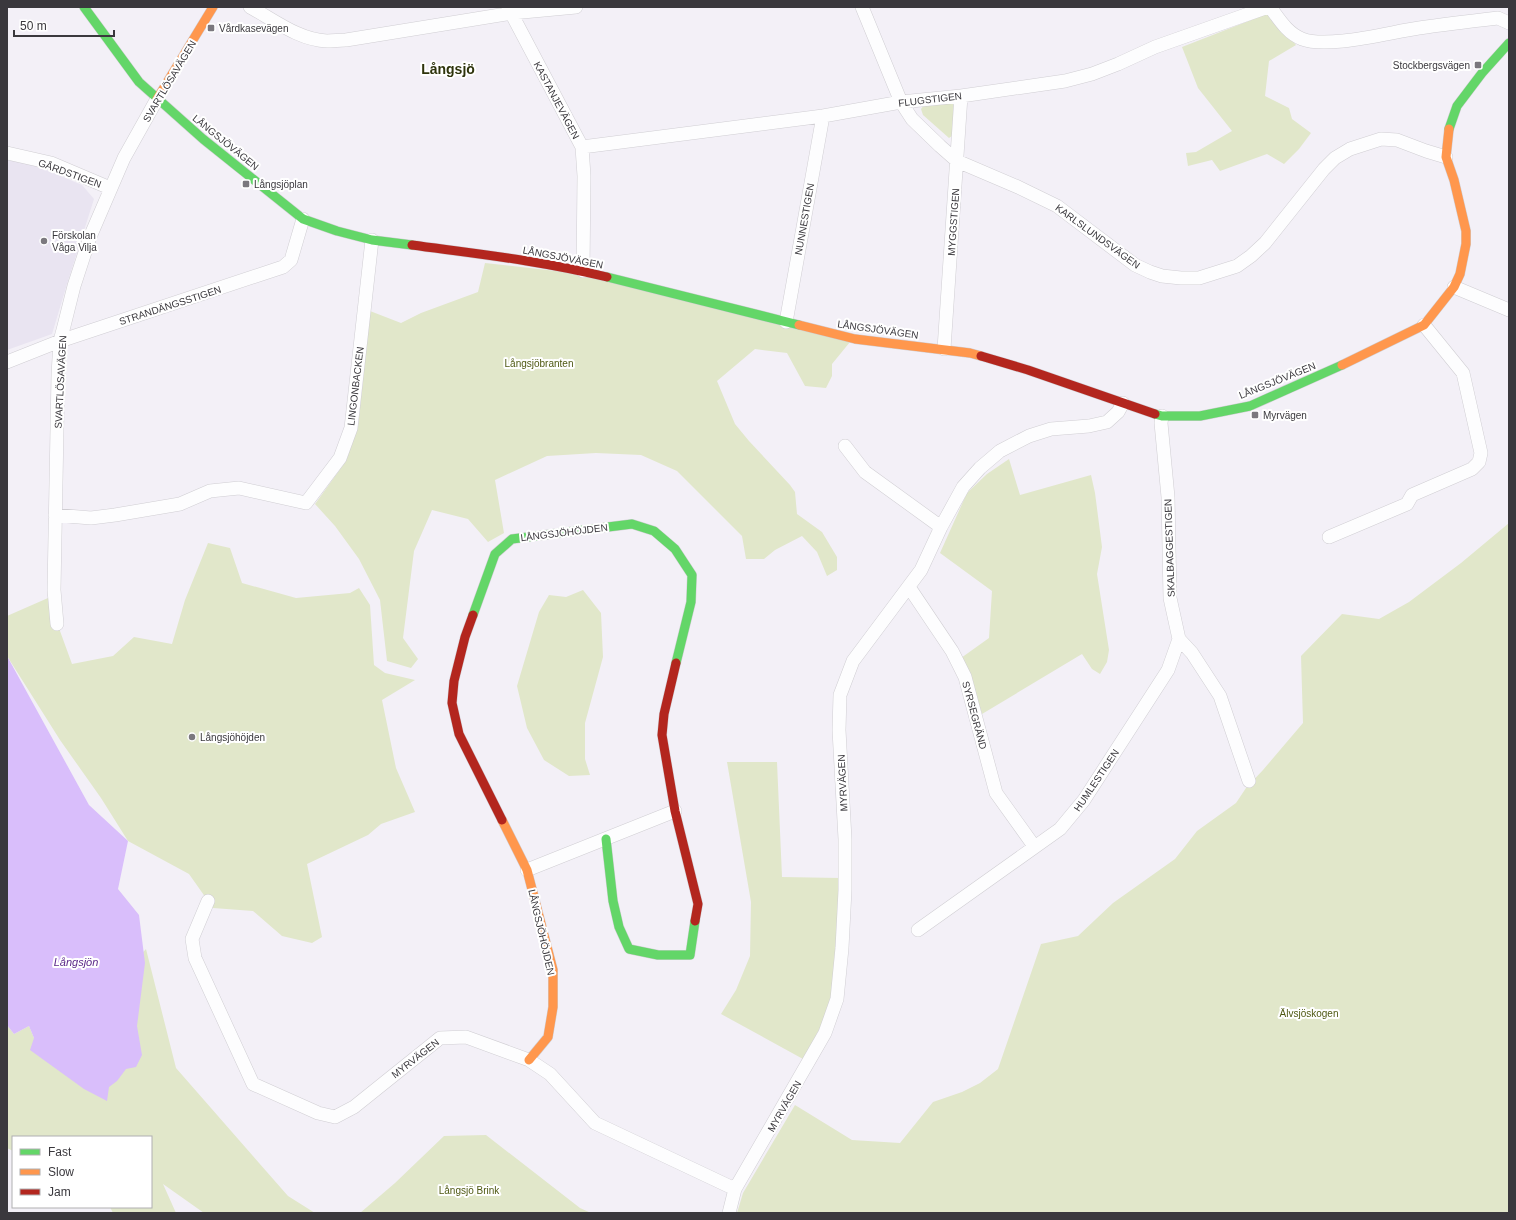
<svg xmlns="http://www.w3.org/2000/svg" width="1516" height="1220" font-family="Helvetica,sans-serif">
	<style>
		.built { fill: #e9e4f1 }
		.green { fill: #e1e7ca }
		.water { fill: #d9befb }
		.lines { fill: none; stroke-linecap: round; stroke-linejoin: round }
		.street-casing { stroke: #d0ced3; stroke-width: 14 }
		.fast-casing { stroke: #d0ced3; stroke-width: 10 }
		.slow-casing { stroke: #d0ced3; stroke-width: 10 }
		.jam-casing { stroke: #d0ced3; stroke-width: 10 }
		.street { stroke: #fdfdfe; stroke-width: 13 }
		.fast { stroke: #63d668; stroke-width: 9 }
		.slow { stroke: #ff974d; stroke-width: 9 }
		.jam { stroke: #b3261e; stroke-width: 9 }
		.poi-dot { fill: #7b787e; stroke: #fff; stroke-width: 1.5 }
		.labels { text-anchor: middle; stroke-width: 4; stroke-linejoin: round; paint-order: stroke }
		.poi-label { font-size: 10px; fill: #3a383d; stroke: #fff; text-anchor: start }
		.street-label { font-size: 10px; fill: #3a383d; stroke: #fff }
		.park-label { font-size: 10px; fill: #4f5913; stroke: #fff }
		.water-label { font-size: 11px; font-style: italic; fill: #5b2989; stroke: #fff }
		.district-label { font-size: 14px; font-weight: bold; fill: #2e340c; stroke: #fff }
	</style>
	<rect width="100%" height="100%" fill="#f3f0f7"/>
	<!-- built -->
	<path class="built" d="M7 160 30 163 82 185 94 199 67 284 52 334 7 350Z"/>
	<!-- green -->
	<path class="green" d="M1269 13 1296 45 1269 61 1265 96 1289 108 1292 119 1311 133 1299 149 1284 164 1267 154 1220 171 1212 160 1188 166 1186 153 1196 152 1232 131 1198 88 1182 47Z
		M952 103 956 108 955 134 949 138 923 115 921 109 924 105Z
		M485 263 582 274 850 342 832 364V376L826 388 805 386 787 353 755 349 717 381 735 424 749 441 790 485 795 492 797 514 822 532 837 557V570L827 576 817 552 802 536 775 550 764 559H746L742 536 677 471 641 455 596 453 547 456 495 480 504 533 488 542 468 519 432 510 414 551 403 638 418 659 411 668 387 661 380 600 359 559 335 526 315 504 346 461 358 427 370 311 401 323 421 313 478 292Z
		M1009 459 1020 495 1091 475 1095 493 1102 547 1097 574 1109 650 1107 662 1100 674 1092 669 1082 654 982 714 969 672 961 658 989 638 992 591 940 553 967 493 987 474Z
		M1509 523V1213H737L743 1193 795 1105 852 1140 900 1143 933 1102 962 1092 980 1083 998 1069 1041 944 1078 936 1113 903 1175 859 1197 831 1236 803 1246 788 1263 770 1303 723 1301 656 1342 614 1379 619 1409 602 1461 563Z
		M208 543 230 548 242 583 296 598 350 593 359 588 370 605 374 665 385 673 415 680 382 700 396 768 415 812 381 824 368 835 307 864 322 937 312 943 282 936 253 911 213 908 189 874 128 841 101 798 60 740 7 656V616L48 598 72 664 113 656 134 637 172 644 185 600Z
		M583 590 601 613 603 657 585 723V759L590 775 569 776 544 760 527 728 517 686 539 612 549 595 566 597Z
		M727 762H777L782 877 840 878C838 918 840 959 831 998 826 1020 814 1039 803 1059L721 1014 736 990 750 956 751 902Z
		M146 949 176 1068 288 1196 315 1213H204L163 1184 176 1213H113L110 1207H151V1137H13V1151L7 1148V1025L14 1034 29 1026 34 1038 85 1015Z
		M486 1135 580 1208 591 1213H360L395 1183 444 1136Z"/>
	<!-- water -->
	<path class="water" d="M7 656 89 805 128 841 118 889 139 915 145 963 137 1026 142 1055 136 1067 126 1069 117 1081 109 1087 107 1101 84 1089 30 1050 34 1038 29 1026 14 1034 7 1025Z"/>
	<g class="lines">
		<defs>
			<path id="street" d="M250 7C274 20 299 40 327 41 333 41 340 40 346 40L512 13 576 7
				M508 7 582 147 584 176 583 271
				M862 7 901 102 912 119 940 146 957 161 1018 187 1057 206 1135 265 1150 272 1162 276 1181 278H1199L1237 266 1251 256 1265 243 1324 169 1335 158 1350 149 1381 139 1397 140 1426 151 1446 157
				M1270 7C1279 19 1287 33 1302 39 1328 49 1390 32 1419 28 1446 24 1472 21 1498 18L1509 23
				M582 147 823 116 901 102 961 96 1065 81 1092 74 1118 64 1155 47 1268 7
				M7 153 51 163 110 188
				M1454 287 1509 310
				M786 322 823 116
				M944 349 961 96
				M7 362 60 341 283 267 291 260 303 219
				M1162 416 1161 423 1168 497 1170 598 1179 639 1192 653 1220 696 1249 781
				M845 446 865 472 941 527
				M55 515 91 518 115 515 180 504 210 491 239 488 306 503 340 458 351 428 372 240
				M1329 537 1407 504 1412 495 1472 469 1479 462 1481 453 1463 373 1424 325
				M909 587 952 651 965 677 996 793 1034 846
				M57 624 54 590 58 375 60 341 64 326 74 286 90 237 124 158 157 99
				M527 870 675 811
				M208 901 192 939 195 958 253 1084 318 1113 335 1117 354 1107 440 1038 466 1037 529 1060 550 1074 595 1123 735 1189
				M918 930 1060 829 1084 800 1168 670 1179 639
				M729 1213 735 1189 825 1033 837 999 842 948 845 890V839L839 730 840 695 853 661 921 570 941 527 963 487 980 468 1000 451 1029 436 1051 429 1089 426 1107 422 1118 412 1123 403"/>
			<path id="fast" d="M84 7 139 82 203 139 303 219 337 231 372 240 412 245
				M1449 129 1457 106 1482 73 1509 43
				M607 277 799 325
				M1155 414 1162 416H1200L1250 406 1342 365
				M473 615 495 554 512 539 632 524 654 531 675 549 692 575 691 602 676 663
				M606 839 613 901 619 927 629 949 658 955H690L695 921"/>
			<path id="slow" d="M157 99 213 7
				M799 325 855 339 970 353 981 356
				M1342 365 1424 325 1454 287 1460 274 1466 244V231L1454 180 1446 157 1449 129
				M502 820 527 870 553 970V1007L548 1037 529 1060"/>
			<path id="jam" d="M412 245C478 254 543 261 607 277
				M981 356 1028 370 1155 414
				M473 615 465 637 454 681 452 703 459 734 502 820
				M676 663 664 714 662 735 675 811 698 904 695 921"/>
		</defs>
		<!-- street casing -->
		<use href="#street" class="street-casing"/>
		<!-- fast casing -->
		<use href="#fast" class="fast-casing"/>
		<!-- slow casing -->
		<use href="#slow" class="slow-casing"/>
		<!-- jam casing -->
		<use href="#jam" class="jam-casing"/>
		<!-- street -->
		<use href="#street" class="street"/>
		<!-- fast -->
		<use href="#fast" class="fast"/>
		<!-- slow -->
		<use href="#slow" class="slow"/>
		<!-- jam -->
		<use href="#jam" class="jam"/>
	</g>
	<!-- markers -->
	<g class="poi-dot">
		<rect x="207" y="24" width="8" height="8" rx="2"/>
		<rect x="1474" y="61" width="8" height="8" rx="2"/>
		<rect x="242" y="180" width="8" height="8" rx="2"/>
		<circle cx="44" cy="241" r="4"/>
		<rect x="1251" y="411" width="8" height="8" rx="2"/>
		<circle cx="192" cy="737" r="4"/>
	</g>
	<g class="labels">
		<!-- poi labels -->
		<g class="poi-label">
			<text x="219" y="32">Vårdkasevägen</text>
			<text x="1470" y="69" text-anchor="end">Stockbergsvägen</text>
			<text x="254" y="188">Långsjöplan</text>
			<text x="52" y="239">Förskolan<tspan x="52" dy="12">Våga Vilja</tspan></text>
			<text x="1263" y="419">Myrvägen</text>
			<text x="200" y="741">Långsjöhöjden</text>
		</g>
		<!-- street labels -->
		<g class="street-label">
			<text transform="translate(169 81) rotate(-59)" y="4">SVARTLÖSAVÄGEN</text>
			<text transform="translate(930 99) rotate(-7)" y="4">FLUGSTIGEN</text>
			<text transform="translate(557 100) rotate(62)" y="4">KASTANJEVÄGEN</text>
			<text transform="translate(226 142) rotate(39)" y="4">LÅNGSJÖVÄGEN</text>
			<text transform="translate(70 173) rotate(20)" y="4">GÅRDSTIGEN</text>
			<text transform="translate(804 219) rotate(-80)" y="4">NUNNESTIGEN</text>
			<text transform="translate(953 222) rotate(-86)" y="4">MYGGSTIGEN</text>
			<text transform="translate(1098 236) rotate(36)" y="4">KARLSLUNDSVÄGEN</text>
			<text transform="translate(563 257) rotate(11)" y="4">LÅNGSJÖVÄGEN</text>
			<text transform="translate(170 305) rotate(-18)" y="4">STRANDÄNGSSTIGEN</text>
			<text transform="translate(878 329) rotate(8)" y="4">LÅNGSJÖVÄGEN</text>
			<text transform="translate(1277 380) rotate(-22)" y="4">LÅNGSJÖVÄGEN</text>
			<text transform="translate(60 382) rotate(-87)" y="4">SVARTLÖSAVÄGEN</text>
			<text transform="translate(355 386) rotate(-83)" y="4">LINGONBACKEN</text>
			<text transform="translate(564 532) rotate(-7)" y="4">LÅNGSJÖHÖJDEN</text>
			<text transform="translate(1169 548) rotate(-92)" y="4">SKALBAGGESTIGEN</text>
			<text transform="translate(975 715) rotate(75)" y="4">SYRSEGRÄND</text>
			<text transform="translate(1096 780) rotate(-56)" y="4">HUMLESTIGEN</text>
			<text transform="translate(842 783) rotate(-93)" y="4">MYRVÄGEN</text>
			<text transform="translate(542 932) rotate(77)" y="4">LÅNGSJÖHÖJDEN</text>
			<text transform="translate(415 1058) rotate(-38)" y="4">MYRVÄGEN</text>
			<text transform="translate(784 1106) rotate(-60)" y="4">MYRVÄGEN</text>
		</g>
		<!-- park labels -->
		<g class="park-label">
			<text x="539" y="367">Långsjöbranten</text>
			<text x="1309" y="1017">Älvsjöskogen</text>
			<text x="469" y="1194">Långsjö Brink</text>
		</g>
		<!-- water labels -->
		<g class="water-label">
			<text x="76" y="966">Långsjön</text>
		</g>
		<!-- district labels -->
		<g class="district-label">
			<text x="448" y="74">Långsjö</text>
		</g>
	</g>
	<!-- border -->
	<rect width="1516" height="1220" fill="none" stroke="#3a383d" stroke-width="16"/>
	<!-- legend -->
	<rect x="12" y="1136" width="140" height="72" fill="#ffffff" stroke="#b0afb1"/>
	<rect x="20" y="1149" width="20" height="6" fill="#63d668" stroke="#b0afb1"/>
	<text x="48" y="1156" font-size="12" fill="#3a383d">Fast</text>
	<rect x="20" y="1169" width="20" height="6" fill="#ff974d" stroke="#b0afb1"/>
	<text x="48" y="1176" font-size="12" fill="#3a383d">Slow</text>
	<rect x="20" y="1189" width="20" height="6" fill="#b3261e" stroke="#b0afb1"/>
	<text x="48" y="1196" font-size="12" fill="#3a383d">Jam</text>
	<!-- scale -->
	<path d="M14 30v6h100v-6" fill="none" stroke="#3a383d" stroke-width="2"/>
	<text x="20" y="30" font-size="12" fill="#3a383d" stroke="#ffffff" stroke-width="3" paint-order="stroke">50 m</text>
</svg>
